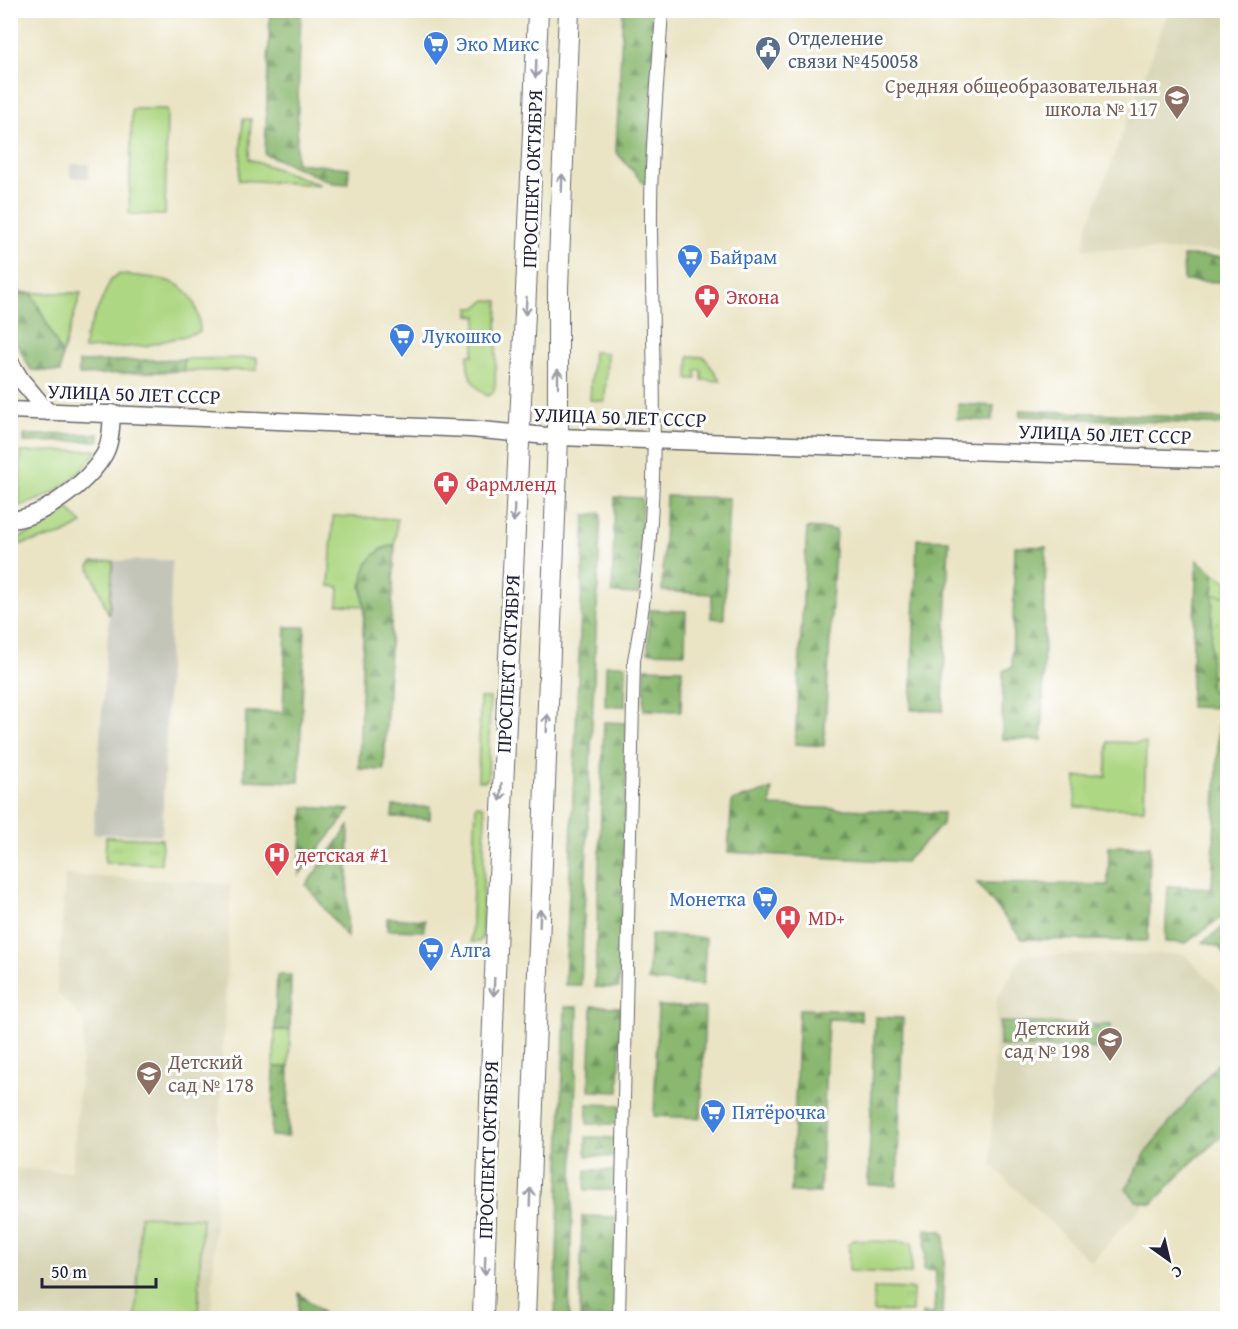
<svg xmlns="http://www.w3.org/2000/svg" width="1238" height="1329" font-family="'Gentium Book Plus',serif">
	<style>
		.built { fill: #d8d5b6 }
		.industrial { fill: #c4c5b9 }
		.green { fill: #add782; stroke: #687c5e; stroke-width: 1.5 }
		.forest { fill: url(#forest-firs); stroke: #566d56; stroke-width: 1.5 }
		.park { fill: url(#park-tufts); stroke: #687c5e; stroke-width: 1.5 }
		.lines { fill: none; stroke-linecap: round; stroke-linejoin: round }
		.street-casing { stroke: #68666b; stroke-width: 14 }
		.secondary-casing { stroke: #68666b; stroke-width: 19 }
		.primary-casing { stroke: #68666b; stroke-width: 22 }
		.street { stroke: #fff; stroke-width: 12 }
		.secondary { stroke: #fff; stroke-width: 16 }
		.primary { stroke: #fff; stroke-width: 20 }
		.oneway { stroke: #9c9ca7 }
		.labels { text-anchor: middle; stroke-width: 6; stroke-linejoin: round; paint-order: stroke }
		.service-label { font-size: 20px; fill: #4e5e75; stroke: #fff; text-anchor: start }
		.shop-label { font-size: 20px; fill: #366cbe; stroke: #fff; text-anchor: start }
		.education-label { font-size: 20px; fill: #785e54; stroke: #fff; text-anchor: end }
		.street-label { font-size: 20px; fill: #22223b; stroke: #fff }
		.health-label { font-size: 20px; fill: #be3a42; stroke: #fff; text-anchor: start }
	</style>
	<defs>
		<pattern id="forest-firs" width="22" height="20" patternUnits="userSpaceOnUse" patternTransform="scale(1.5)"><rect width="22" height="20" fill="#8ab870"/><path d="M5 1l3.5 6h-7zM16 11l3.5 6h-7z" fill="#70955d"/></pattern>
		<pattern id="park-tufts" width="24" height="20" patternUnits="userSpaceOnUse" patternTransform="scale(1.5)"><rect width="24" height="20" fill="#add782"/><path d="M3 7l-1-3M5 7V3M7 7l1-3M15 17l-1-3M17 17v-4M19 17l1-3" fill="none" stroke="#95b871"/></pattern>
	</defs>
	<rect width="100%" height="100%" fill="#fff"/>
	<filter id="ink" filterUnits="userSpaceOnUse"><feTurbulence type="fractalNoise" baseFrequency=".0167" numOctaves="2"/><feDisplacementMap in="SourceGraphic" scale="12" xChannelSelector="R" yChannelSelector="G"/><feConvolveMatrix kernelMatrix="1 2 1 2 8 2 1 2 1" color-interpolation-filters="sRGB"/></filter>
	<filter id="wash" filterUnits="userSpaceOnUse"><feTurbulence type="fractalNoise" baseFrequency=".008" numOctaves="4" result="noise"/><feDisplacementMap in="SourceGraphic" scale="24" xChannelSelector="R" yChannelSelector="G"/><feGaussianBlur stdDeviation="1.35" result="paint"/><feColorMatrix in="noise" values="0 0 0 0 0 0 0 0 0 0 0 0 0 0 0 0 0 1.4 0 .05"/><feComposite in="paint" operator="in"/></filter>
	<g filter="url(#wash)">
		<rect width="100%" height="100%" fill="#eae4c5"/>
		<!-- built -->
		<path class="built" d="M1169 10 1227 11V251L1083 249 1088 225Z
			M65 875 231 884 216 1183 212 1318H11L10 1168 72 1172 85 1022 57 993Z
			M1184 954 1227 997V1113L1091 1262 991 1165 996 1000 1023 955Z"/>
		<!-- industrial -->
		<path class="industrial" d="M70 164H89V178H70Z
			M172 560 162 835 93 834 113 561Z"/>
		<!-- green -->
		<path class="green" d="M132 109H167L165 215 129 214Z
			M243 119H251L249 159 321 185 239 180Z
			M120 274C166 280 197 276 200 332L145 346 84 349 85 338 111 279Z
			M32 293H81L62 355Z
			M486 300 498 301 495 385 493 393 487 396C472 385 466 374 468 355H473L477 316 469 315V308H476Z
			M593 352 607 353 605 401 590 400Z
			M689 356 704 357 721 381 702 380V370H696V379H688Z
			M257 358V370L184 371V359Z
			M97 450C79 478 52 498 19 506L21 452Z
			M11 452H15L12 505H10Z
			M69 509 82 524 62 535 16 545 15 539 42 529Z
			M333 516 397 519 395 545 380 549 361 585 364 606 338 605 339 587 329 586Z
			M1214 573 1227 582 1228 596 1213 595Z
			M1210 676H1227V692L1210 691Z
			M480 698H490L488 778 486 781H478Z
			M1108 742 1146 743 1144 809 1075 807 1076 777H1106Z
			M476 805 483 806 485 812 482 939 479 942H471Z
			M275 1030H290L289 1067H274Z
			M140 1216 202 1218 198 1318H136Z
			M853 1240 912 1243 911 1274 849 1271V1245Z"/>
		<!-- forest -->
		<path class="forest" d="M270 11H301L296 163 349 168 348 184 333 183 265 154Z
			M623 11H656L648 188 616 152Z
			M1183 256 1227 257V282L1184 281Z
			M11 292 32 293 62 355 60 372 31 370 11 333Z
			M184 359V371L79 375V362Z
			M958 404 994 406 992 421 957 419Z
			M1020 410 1227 419V425L1020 416Z
			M99 434V441L24 442V435Z
			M666 496 729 498 724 619 711 618 712 594 662 591Z
			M615 497 642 498 639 594 612 593Z
			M601 513 581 985H565L585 515Z
			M807 528 836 530 824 746 795 744Z
			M917 539 949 540 943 711 911 710Z
			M395 545 384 770 359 769 364 606C360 576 363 553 395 545Z
			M1015 546 1046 547 1042 740 1002 739 1003 671 1012 667Z
			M1197 560 1214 573 1210 691 1227 692 1228 708 1190 707Z
			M649 610 686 611 685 653 648 652Z
			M286 627H305L299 782 244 780 246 712H283Z
			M606 665H626L625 706H605Z
			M645 668 682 669 681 711 644 710Z
			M1219 720H1228L1227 913 1186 943 1165 942 1168 886 1212 888Z
			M604 722 628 723 619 988 595 987Z
			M772 789 771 806 943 813 942 825 905 862 728 852 732 801Z
			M393 806 430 807V819L392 817Z
			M304 807 350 810 299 875Z
			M349 826 347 937 306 885Z
			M1109 846H1150L1148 941 1022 939 977 883 1108 885Z
			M387 918 425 920 424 931 387 930Z
			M1227 924V957L1219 947 1203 942Z
			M651 934 706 938 703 985 648 981Z
			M277 975H291L290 1030H275Z
			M592 1006 621 1007 619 1092 589 1091Z
			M658 1006 705 1008 701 1118 654 1116Z
			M565 1007H578L569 1318H555Z
			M799 1009 861 1011V1020L828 1019 820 1193 791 1192Z
			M875 1017 903 1018 897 1186 868 1185Z
			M1000 1022 1111 1025 1110 1049 1000 1046Z
			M1227 1052V1132L1192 1162 1152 1204 1136 1201 1126 1189 1147 1151Z
			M274 1067H289L288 1137 271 1136Z
			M587 1104 620 1105 619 1124H587Z
			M586 1137 619 1138V1157L586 1156Z
			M586 1170 618 1171V1190H585Z
			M582 1216 616 1217 614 1318H580Z
			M926 1229 942 1231 945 1237 942 1318H922V1313L934 1314 936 1271 924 1270Z
			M299 1293 323 1313V1318H298Z"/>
		<!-- park -->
		<path class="park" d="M113 561 109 615 89 566 93 562Z
			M1213 595 1227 596V676H1210Z
			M106 837 162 839 161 864 105 863Z
			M874 1288 913 1289 912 1312H873Z"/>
	</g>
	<g filter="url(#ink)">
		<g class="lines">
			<defs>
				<path id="street" d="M619 1318 634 660C662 517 653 373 651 229 650 156 658 83 662 10"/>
				<path id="secondary" d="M10 362 21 380 48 412
					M10 410 470 429 558 437 1228 460
					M10 520C43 518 88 482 104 455 111 443 111 427 112 413"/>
				<path id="primary" d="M483 1318C495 882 521 447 538 10
					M525 1318 558 437V287L569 10"/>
			</defs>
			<!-- street casing -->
			<use href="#street" class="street-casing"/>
			<!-- secondary casing -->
			<use href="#secondary" class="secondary-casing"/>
			<!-- primary casing -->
			<use href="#primary" class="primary-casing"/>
			<!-- street -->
			<use href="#street" class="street"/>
			<!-- secondary -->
			<use href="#secondary" class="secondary"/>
			<!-- primary -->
			<use href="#primary" class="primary"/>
		</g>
		<!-- one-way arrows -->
		<defs><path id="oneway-shaft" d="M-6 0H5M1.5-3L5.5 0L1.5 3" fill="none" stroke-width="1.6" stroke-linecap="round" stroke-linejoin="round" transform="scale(1.5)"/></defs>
		<g class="oneway">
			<use href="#oneway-shaft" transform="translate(536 69) rotate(92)"/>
			<use href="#oneway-shaft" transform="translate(562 183) rotate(-88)"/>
			<use href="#oneway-shaft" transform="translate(526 306) rotate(94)"/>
			<use href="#oneway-shaft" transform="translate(558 378) rotate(-90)"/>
			<use href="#oneway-shaft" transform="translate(514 513) rotate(92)"/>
			<use href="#oneway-shaft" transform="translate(547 723) rotate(-88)"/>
			<use href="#oneway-shaft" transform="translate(501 792) rotate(93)"/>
			<use href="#oneway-shaft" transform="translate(540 918) rotate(-88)"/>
			<use href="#oneway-shaft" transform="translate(494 987) rotate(92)"/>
			<use href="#oneway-shaft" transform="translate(530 1197) rotate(-88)"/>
			<use href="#oneway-shaft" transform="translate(485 1266) rotate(92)"/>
		</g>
	</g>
	<!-- icons -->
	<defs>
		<symbol id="supermarket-pin" viewBox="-11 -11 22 30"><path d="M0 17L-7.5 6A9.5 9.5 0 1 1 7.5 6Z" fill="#3f7fe0" stroke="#fff"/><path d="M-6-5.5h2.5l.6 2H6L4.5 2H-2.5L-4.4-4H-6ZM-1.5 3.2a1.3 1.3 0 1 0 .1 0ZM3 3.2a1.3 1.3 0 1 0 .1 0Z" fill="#fff"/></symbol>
		<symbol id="civic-pin" viewBox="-11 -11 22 30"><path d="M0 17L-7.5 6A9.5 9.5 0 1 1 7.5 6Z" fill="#5c6f8a" stroke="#fff"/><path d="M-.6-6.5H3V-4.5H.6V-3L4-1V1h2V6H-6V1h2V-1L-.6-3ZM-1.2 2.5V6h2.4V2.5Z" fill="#fff"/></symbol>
		<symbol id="school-pin" viewBox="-11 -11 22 30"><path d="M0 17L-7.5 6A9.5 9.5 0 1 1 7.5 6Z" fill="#8d6e63" stroke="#fff"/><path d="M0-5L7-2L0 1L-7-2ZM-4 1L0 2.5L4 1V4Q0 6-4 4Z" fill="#fff"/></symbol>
		<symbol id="pharmacy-pin" viewBox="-11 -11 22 30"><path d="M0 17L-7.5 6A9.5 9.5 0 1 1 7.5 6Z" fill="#e0444e" stroke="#fff"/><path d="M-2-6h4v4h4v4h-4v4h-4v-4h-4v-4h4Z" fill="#fff"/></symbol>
		<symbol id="hospital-pin" viewBox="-11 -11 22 30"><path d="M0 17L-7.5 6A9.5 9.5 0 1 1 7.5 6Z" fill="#e0444e" stroke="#fff"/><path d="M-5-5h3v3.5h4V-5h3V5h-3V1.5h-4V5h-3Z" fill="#fff"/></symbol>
	</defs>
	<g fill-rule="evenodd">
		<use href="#supermarket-pin" x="421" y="29" width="30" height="40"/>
		<use href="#civic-pin" x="753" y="34" width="30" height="40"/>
		<use href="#school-pin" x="1162" y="83" width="30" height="40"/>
		<use href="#supermarket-pin" x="675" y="242" width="30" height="40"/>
		<use href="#pharmacy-pin" x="692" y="282" width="30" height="40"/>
		<use href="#supermarket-pin" x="387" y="321" width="30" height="40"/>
		<use href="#pharmacy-pin" x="431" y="469" width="30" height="40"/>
		<use href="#hospital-pin" x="262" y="840" width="30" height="40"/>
		<use href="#supermarket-pin" x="750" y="884" width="30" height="40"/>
		<use href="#hospital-pin" x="773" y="903" width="30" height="40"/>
		<use href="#supermarket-pin" x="416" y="935" width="30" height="40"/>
		<use href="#school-pin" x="1095" y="1025" width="30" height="40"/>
		<use href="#school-pin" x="134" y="1059" width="30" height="40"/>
		<use href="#supermarket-pin" x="698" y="1097" width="30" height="40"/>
	</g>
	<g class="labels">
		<!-- service labels -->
		<g class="service-label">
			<text x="788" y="45">Отделение<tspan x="788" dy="23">связи №450058</tspan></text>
		</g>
		<!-- shop labels -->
		<g class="shop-label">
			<text x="456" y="51">Эко Микс</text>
			<text x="710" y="264">Байрам</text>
			<text x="422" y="343">Лукошко</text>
			<text x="746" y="906" text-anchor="end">Монетка</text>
			<text x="450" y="957">Алга</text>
			<text x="732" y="1119">Пятёрочка</text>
		</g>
		<!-- education labels -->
		<g class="education-label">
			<text x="1158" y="93">Средняя общеобразовательная<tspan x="1158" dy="23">школа № 117</tspan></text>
			<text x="1090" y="1035">Детский<tspan x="1090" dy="23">сад № 198</tspan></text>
			<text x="168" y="1069" text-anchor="start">Детский<tspan x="168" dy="23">сад № 178</tspan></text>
		</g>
		<!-- street labels -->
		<g class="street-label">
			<text transform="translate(532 179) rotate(-88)" y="7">ПРОСПЕКТ ОКТЯБРЯ</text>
			<text transform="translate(134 394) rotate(2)" y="7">УЛИЦА 50 ЛЕТ СССР</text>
			<text transform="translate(620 417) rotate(2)" y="7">УЛИЦА 50 ЛЕТ СССР</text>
			<text transform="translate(1105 434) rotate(2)" y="7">УЛИЦА 50 ЛЕТ СССР</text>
			<text transform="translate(508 664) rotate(-87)" y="7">ПРОСПЕКТ ОКТЯБРЯ</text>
			<text transform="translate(488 1150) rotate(-88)" y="7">ПРОСПЕКТ ОКТЯБРЯ</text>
		</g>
		<!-- health labels -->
		<g class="health-label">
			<text x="726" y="304">Экона</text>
			<text x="466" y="491">Фармленд</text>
			<text x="296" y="862">детская #1</text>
			<text x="808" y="925">MD+</text>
		</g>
	</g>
	<!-- margin -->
	<rect width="1238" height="1329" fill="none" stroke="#fff" stroke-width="36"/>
	<!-- north arrow -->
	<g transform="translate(1169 1260) rotate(146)" stroke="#ffffff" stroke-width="4.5" paint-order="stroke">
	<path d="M0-4.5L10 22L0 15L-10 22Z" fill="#22223b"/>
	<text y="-9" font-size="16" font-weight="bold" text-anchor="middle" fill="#22223b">С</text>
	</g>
	<!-- scale -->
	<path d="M42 1278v9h114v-9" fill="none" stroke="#22223b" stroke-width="3"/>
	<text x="51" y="1278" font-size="18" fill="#22223b" stroke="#ffffff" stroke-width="4.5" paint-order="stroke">50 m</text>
</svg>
